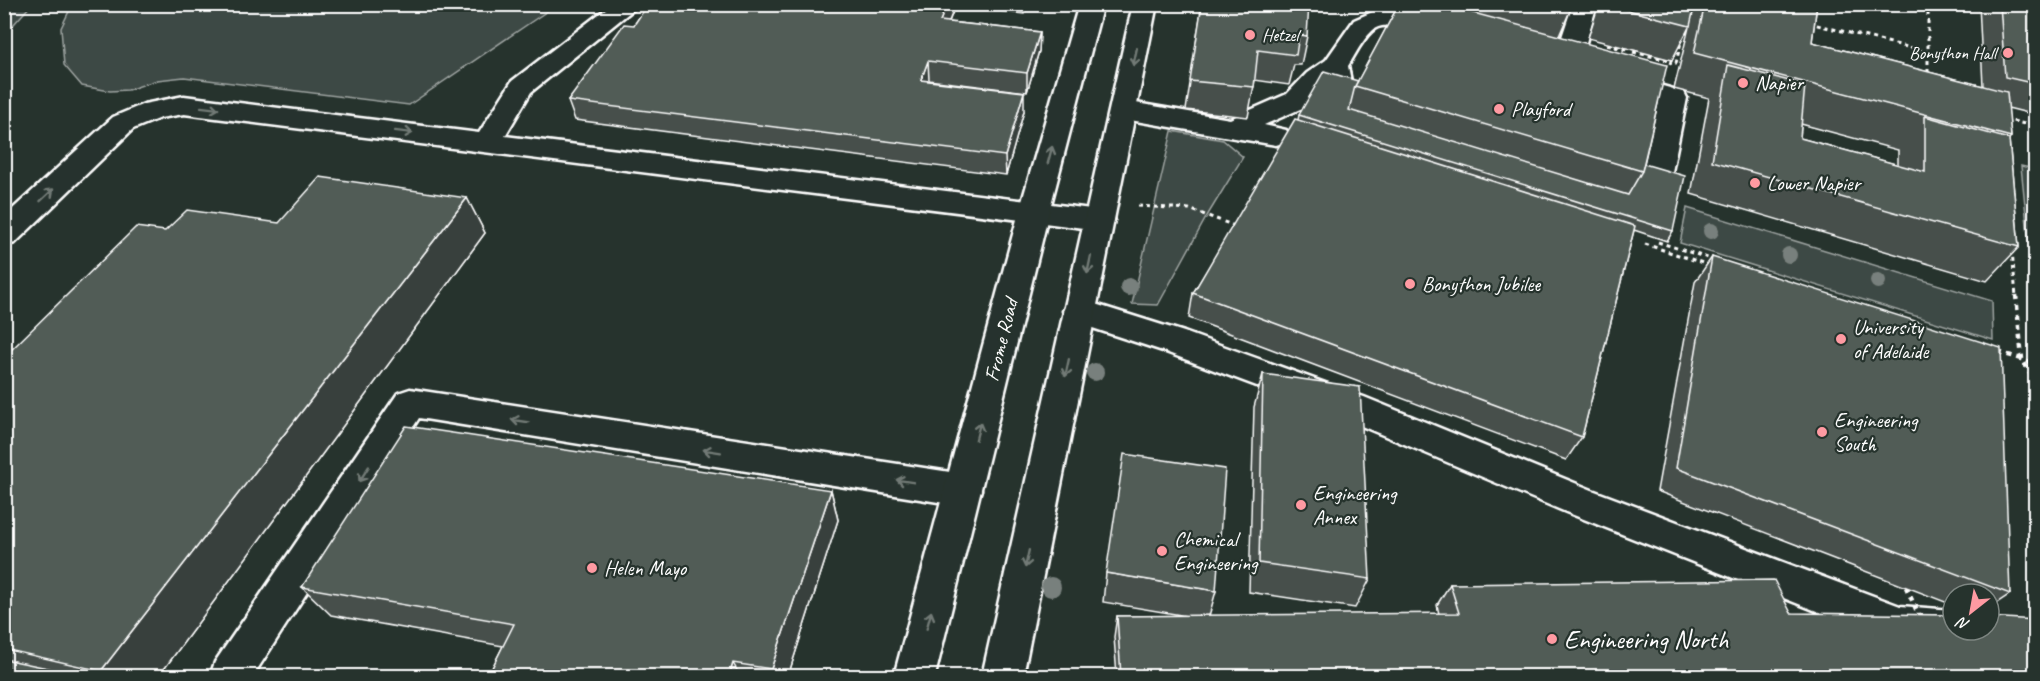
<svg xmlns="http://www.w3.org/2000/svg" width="2040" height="681" font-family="Caveat,sans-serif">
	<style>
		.green { fill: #3e4944; stroke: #9ea4a2; stroke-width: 1.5 }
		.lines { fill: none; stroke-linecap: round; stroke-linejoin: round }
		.minor-casing { stroke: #fff; stroke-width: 5 }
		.major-casing { stroke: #fff; stroke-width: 5 }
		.path-far1 { stroke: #fff; stroke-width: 3; stroke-dasharray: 4 4; stroke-linecap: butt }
		.path { stroke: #fff; stroke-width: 4.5; stroke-dasharray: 5 5; stroke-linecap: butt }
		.minor { fill: #26332d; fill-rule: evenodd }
		.major { fill: #26332d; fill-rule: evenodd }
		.path-bridge { stroke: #fff; stroke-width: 4.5; stroke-dasharray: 5 5; stroke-linecap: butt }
		.tree { fill: #78807d }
		.wall { fill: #464f4b; stroke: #fff; stroke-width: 1.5; fill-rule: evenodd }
		.shaded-wall { fill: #39403d; stroke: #fff; stroke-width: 1.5 }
		.building { fill: #515c57; stroke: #fff; stroke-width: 1.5 }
		.oneway { stroke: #727a76 }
		.poi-dot { fill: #ff9aa2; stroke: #26332d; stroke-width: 2 }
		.labels { text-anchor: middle; stroke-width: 4.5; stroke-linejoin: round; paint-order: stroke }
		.far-poi-label { font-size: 18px; fill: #fff; stroke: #26332d; text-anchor: start }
		.poi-label { font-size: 21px; fill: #fff; stroke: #26332d; text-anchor: start }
		.street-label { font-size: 21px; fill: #fff; stroke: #26332d }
		.near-poi-label { font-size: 26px; fill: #fff; stroke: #26332d; text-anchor: start }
	</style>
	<rect width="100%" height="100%" fill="#26332d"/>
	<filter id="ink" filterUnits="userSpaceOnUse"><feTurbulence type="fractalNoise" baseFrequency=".0167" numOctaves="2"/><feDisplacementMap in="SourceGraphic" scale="12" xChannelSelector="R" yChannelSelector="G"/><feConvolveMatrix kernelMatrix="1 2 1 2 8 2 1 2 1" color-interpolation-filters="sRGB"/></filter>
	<g filter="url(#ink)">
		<!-- green -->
		<path class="green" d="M5 4 31 5 5 34 4 5Z
			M72 5V4L556 5 409 105 184 77 157 80 128 90 110 91 82 86 64 65 61 28Z
			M1172 131 1223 140 1243 157 1207 216 1158 305 1132 304Z
			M2021 166 2035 169V303Z
			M1687 208 1992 301 1993 340 1680 243Z"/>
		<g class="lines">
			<defs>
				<path id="minor" d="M612 4H640L531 92 505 136 1099 210 1110 213 1114 220 1110 227 1099 230 184 114 160 118 133 129 15 243 4 246V217L113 117 144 104 184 96 479 133 512 81Z
					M1573 4H1597L1585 46 1581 51 1572 54 1563 51 1559 46Z
					M1377 10 1395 12 1443 25 1447 30 1443 35C1422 41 1387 15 1372 31 1362 40 1355 55 1348 66L1351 81 1329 122 1319 125 1309 122 1305 116 1318 93 1307 106 1264 125 1286 130 1290 136 1286 142 1276 145 1124 119 1114 116 1110 110 1114 104 1124 101 1230 119 1287 94 1307 73 1326 60 1354 20Z
					M1616 73 1684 92 1687 98 1664 211 1660 218 1649 221 1638 218 1634 211 1659 102 1607 87 1603 81 1607 75Z
					M1079 299 1184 332 1364 397 1592 490 1900 606 1953 610V630H1973L1967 642 1953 648 1900 644 1566 512 1340 417 1163 351 1068 320 1063 311 1068 302Z
					M410 389 963 474 976 479 981 490 976 501 963 506 419 418 253 676H210L215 662 398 393Z"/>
				<path id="major" d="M1079 4H1103L1049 212 935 676H894L1019 212Z
					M1133 4H1157L1023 676H982Z"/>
			</defs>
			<!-- minor casing -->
			<use href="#minor" class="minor-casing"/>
			<!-- major casing -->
			<use href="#major" class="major-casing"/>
			<!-- path-far1 -->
			<path class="path-far1" d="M1928 4V76
				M1809 23 1928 52
				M1607 45 1626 50
				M1633 52 1671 61
				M1670 64 1671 61 1676 63 1682 38
				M2005 119 2036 127
				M1138 206 1189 209 1235 226
				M1658 242 1714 260
				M1645 244 1712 266
				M2012 250 2016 297"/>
			<!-- path -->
			<path class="path" d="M2016 295 2022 359 2036 364
				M1998 352 2022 359 2036 384"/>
			<!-- minor -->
			<use href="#minor" class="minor"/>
			<!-- major -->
			<use href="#major" class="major"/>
			<!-- path-bridge -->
			<path class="path-bridge" d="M1906 587 1921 620"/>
		</g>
		<!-- trees -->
		<g class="tree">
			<circle cx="1711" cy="231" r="8"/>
			<circle cx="1789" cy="255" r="8"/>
			<circle cx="1878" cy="281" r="8"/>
			<circle cx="1129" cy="287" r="9"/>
			<circle cx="1095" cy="372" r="9"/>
			<circle cx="1051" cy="587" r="10"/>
		</g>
		<!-- wall -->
		<path class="wall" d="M648 4H1027L1024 14 955 6 949 22 1040 32 1039 51 1027 92 929 80V81L1024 111 1006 175 575 120 568 101 634 25Z
			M1202 4 1307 36 1301 65H1294L1289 85 1255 80 1248 117 1186 110Z
			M1399 4H1573L1559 36 1644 164 1673 231 1667 241 1634 230 1582 437 1566 460 1189 318 1193 293 1298 120 1299 115 1358 81Z
			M1599 4H1817L1812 42 1983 86 1979 4H2036V115L2008 108 2011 137 2009 139 2019 247 1987 281 1691 194 1709 98 1674 89 1689 27 1672 60 1588 38ZM1801 124 1898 150V165L1800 138Z
			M467 198 485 233 159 676H4V357L165 231 279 223Z
			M1712 257 2010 594 1989 608V594H1953V605L1657 491 1695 282Z
			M1263 374 1370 579 1355 608 1249 592 1254 407Z
			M831 490 838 520 788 676H488L503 646 331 615 302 587Z
			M1106 573 1216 591 1209 616 1439 614 1437 605 1450 584 1791 613 2036 676H1117L1114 637 1117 616H1187L1103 602Z"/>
		<!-- shaded-wall -->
		<path class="shaded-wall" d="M947 4H955V6L942 39 940 21Z
			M1024 4H1027L1024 14Z
			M1040 32 1039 51 1027 92V73Z
			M928 61 929 80 922 99 921 80Z
			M1024 92V111L1006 175 1005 156Z
			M467 198 485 233 159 676H110L101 671Z
			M831 490 838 520 788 676H775L771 669Z
			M733 663 740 676H729Z"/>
		<!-- building -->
		<path class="building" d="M648 4H947L940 21 1040 32 1027 73 928 61 921 80 1024 92 1005 156 568 101 624 24 634 25Z
			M1202 4H1309L1307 36 1299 35 1296 55 1258 50 1254 87 1190 81Z
			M1399 4H1440L1667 65 1642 171 1355 86Z
			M1604 4H1695L1690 26Z
			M1705 4H1817L1812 42 2007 92 2011 137 1694 53Z
			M2000 4H2036V84L2005 77Z
			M1728 65 1805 85 1800 138 1925 172V116L2009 139 2019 247 1712 161Z
			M1324 71 1358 81 1355 86 1349 110 1628 195 1642 171 1644 164 1685 176 1673 231 1299 115Z
			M1295 119 1635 226 1582 437 1193 293Z
			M320 177 467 198 101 671 4 649V357L136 227 165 231 187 210 279 223Z
			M1712 257 2001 348 2010 594 1676 468Z
			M1263 374 1360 387 1370 579 1259 563Z
			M406 426 831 490 771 669 733 663 729 676H488L514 624 302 587Z
			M1124 454 1225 469 1216 591 1106 573Z
			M1774 580 1791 613 1953 615V630H1989V617L2036 620V676H1121L1117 616 1459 613 1450 584Z
			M4 659 86 676H4Z"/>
		<!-- one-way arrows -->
		<defs><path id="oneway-shaft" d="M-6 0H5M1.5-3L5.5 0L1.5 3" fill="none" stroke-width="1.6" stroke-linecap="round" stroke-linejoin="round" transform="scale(1.5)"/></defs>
		<g class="oneway">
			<use href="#oneway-shaft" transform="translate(1135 57) rotate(102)"/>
			<use href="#oneway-shaft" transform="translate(210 108) rotate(7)"/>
			<use href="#oneway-shaft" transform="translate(404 132) rotate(7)"/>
			<use href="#oneway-shaft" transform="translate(1050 155) rotate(-75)"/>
			<use href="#oneway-shaft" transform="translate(47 195) rotate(-43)"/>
			<use href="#oneway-shaft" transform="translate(1089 265) rotate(102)"/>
			<use href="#oneway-shaft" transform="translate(1067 368) rotate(102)"/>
			<use href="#oneway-shaft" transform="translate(520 421) rotate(-171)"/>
			<use href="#oneway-shaft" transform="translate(978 431) rotate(-76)"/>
			<use href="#oneway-shaft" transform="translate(712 451) rotate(-171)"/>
			<use href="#oneway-shaft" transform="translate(364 474) rotate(123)"/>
			<use href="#oneway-shaft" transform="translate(905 481) rotate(-171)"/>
			<use href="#oneway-shaft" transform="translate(1027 559) rotate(102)"/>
			<use href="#oneway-shaft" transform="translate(929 620) rotate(-75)"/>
		</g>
	</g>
	<!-- markers -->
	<g class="poi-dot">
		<circle cx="1250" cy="35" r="6"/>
		<circle cx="2008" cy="53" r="6"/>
		<circle cx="1743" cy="83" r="6"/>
		<circle cx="1499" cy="109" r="6"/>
		<circle cx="1755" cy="183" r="6"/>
		<circle cx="1410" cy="284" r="6"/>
		<circle cx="1841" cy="339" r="6"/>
		<circle cx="1822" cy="432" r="6"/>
		<circle cx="1301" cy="505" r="6"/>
		<circle cx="1162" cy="551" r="6"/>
		<circle cx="592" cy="568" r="6"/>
		<circle cx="1552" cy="639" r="6"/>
	</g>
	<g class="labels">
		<!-- far-poi labels -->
		<g class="far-poi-label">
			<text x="1262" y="41">Hetzel</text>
			<text x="1996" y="59" text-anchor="end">Bonython Hall</text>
		</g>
		<!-- poi labels -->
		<g class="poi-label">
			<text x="1755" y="90">Napier</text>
			<text x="1511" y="116">Playford</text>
			<text x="1767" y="190">Lower Napier</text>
			<text x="1422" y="291">Bonython Jubilee</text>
			<text x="1853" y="334">University<tspan x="1853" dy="24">of Adelaide</tspan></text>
			<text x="1834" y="427">Engineering<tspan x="1834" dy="24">South</tspan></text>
			<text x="1313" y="500">Engineering<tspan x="1313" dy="24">Annex</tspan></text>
			<text x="1174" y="546">Chemical<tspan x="1174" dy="24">Engineering</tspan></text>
			<text x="604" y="575">Helen Mayo</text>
		</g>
		<!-- street labels -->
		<g class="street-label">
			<text transform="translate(1001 340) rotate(-76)" y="7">Frome Road</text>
		</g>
		<!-- near-poi labels -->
		<g class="near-poi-label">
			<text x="1564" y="648">Engineering North</text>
		</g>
	</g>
	<!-- margin -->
	<rect width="2040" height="681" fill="none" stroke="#26332d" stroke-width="24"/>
	<rect x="12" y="12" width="2016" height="657" fill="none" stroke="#fff" stroke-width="2" filter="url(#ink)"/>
	<!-- north arrow -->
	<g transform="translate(1971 612) rotate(211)"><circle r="28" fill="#26332d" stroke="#7d8581" stroke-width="1.5"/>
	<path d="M0-4.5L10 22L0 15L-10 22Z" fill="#ff9aa2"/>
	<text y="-9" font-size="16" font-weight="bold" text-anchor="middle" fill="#ffffff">N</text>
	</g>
</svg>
